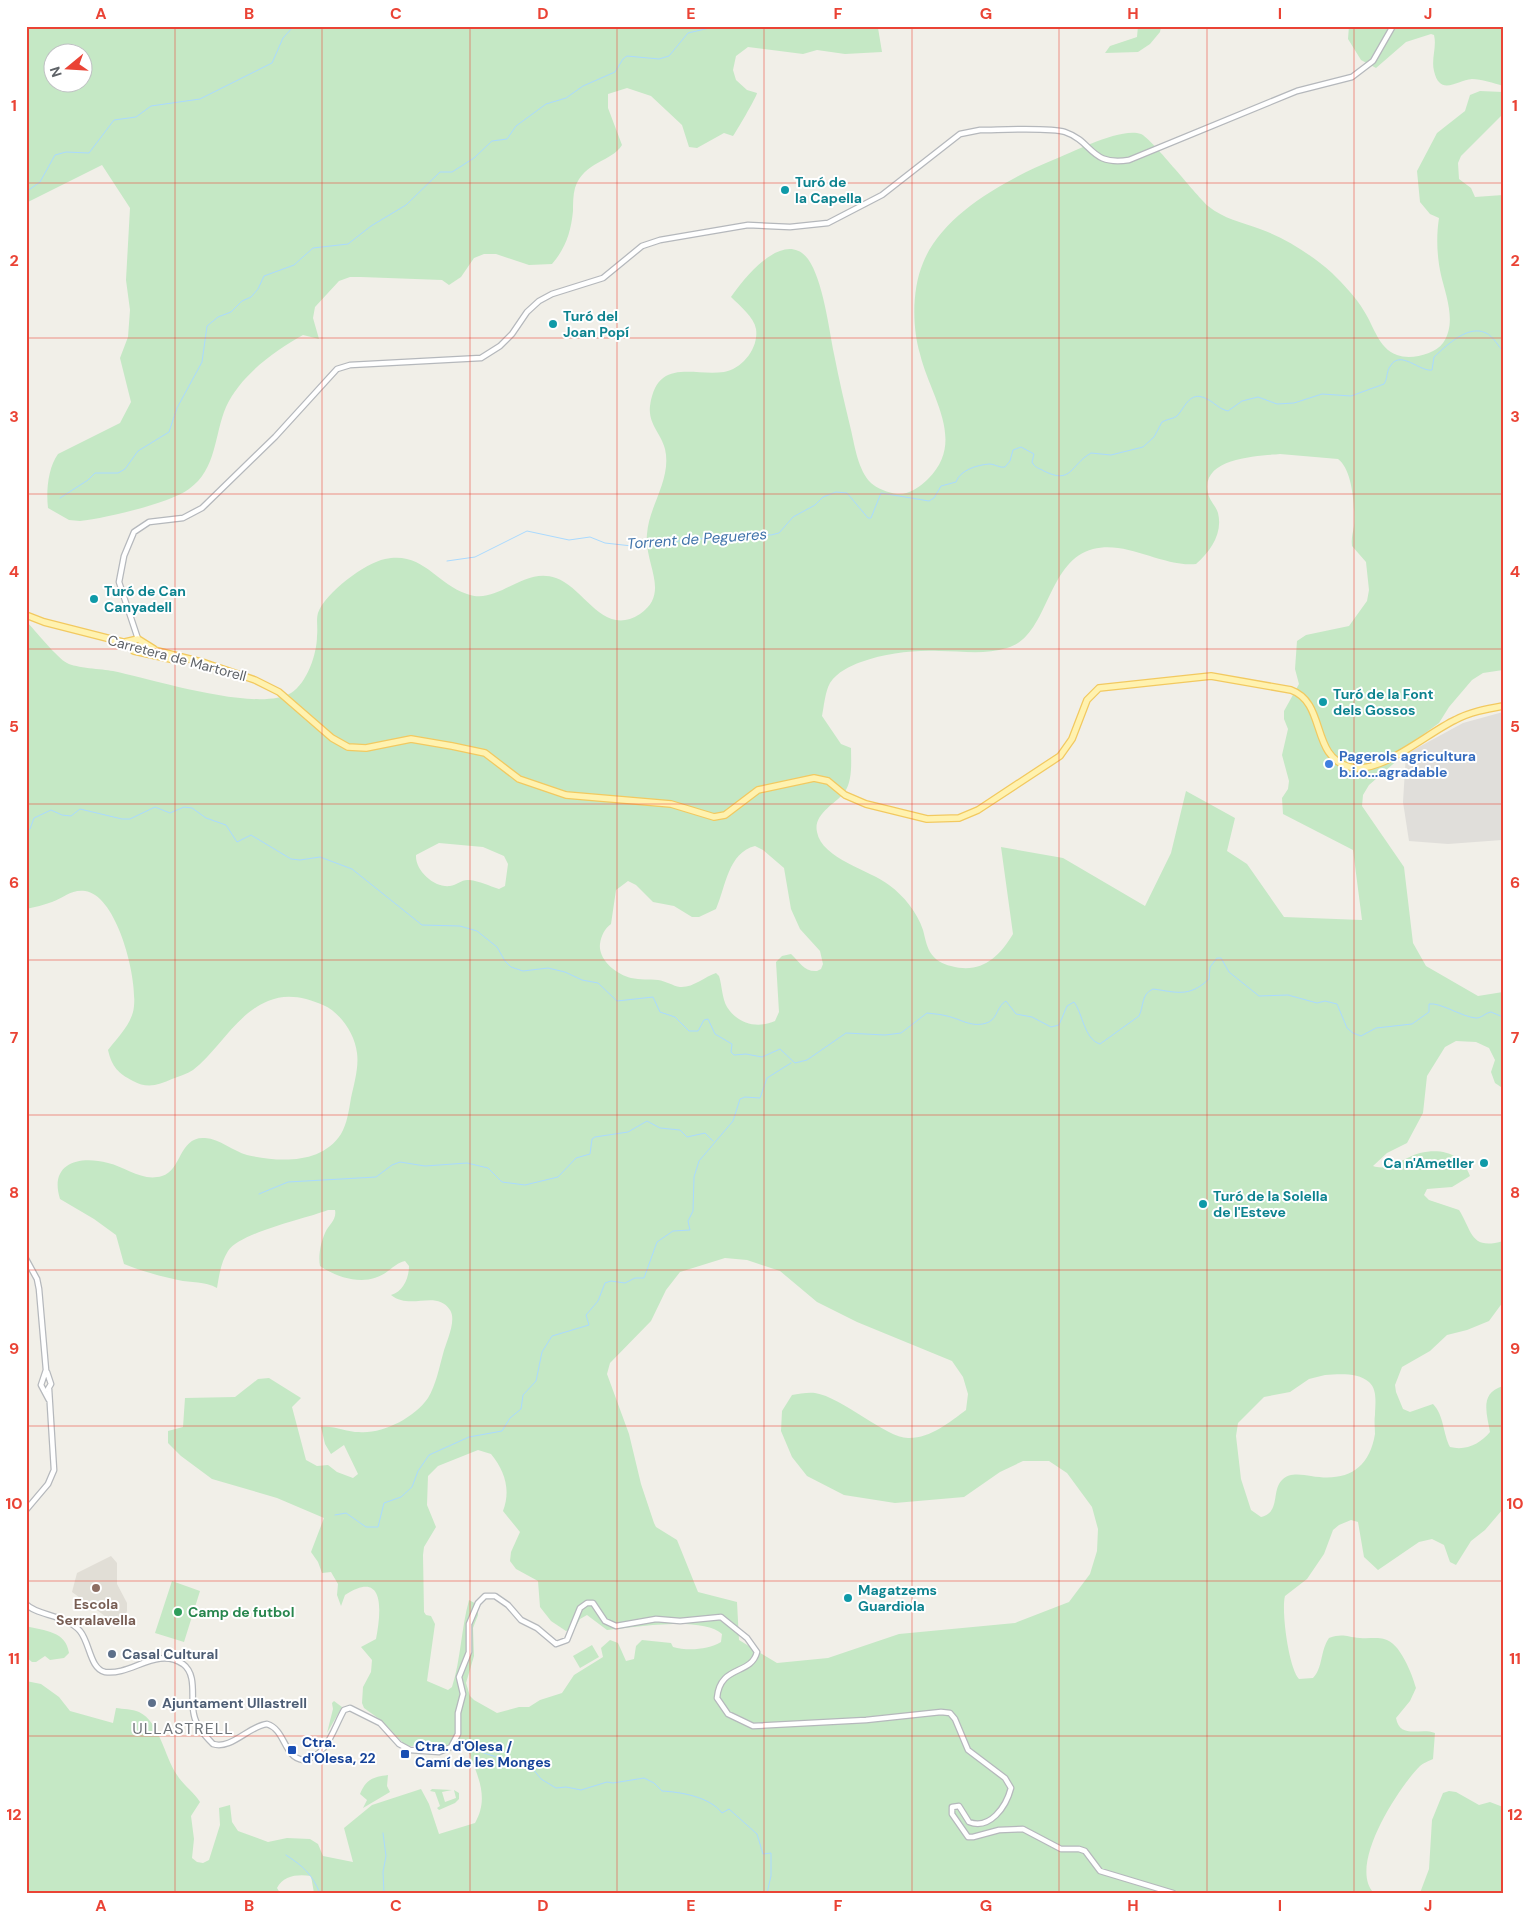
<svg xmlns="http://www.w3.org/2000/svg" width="1529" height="1919" font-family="'DM Sans',sans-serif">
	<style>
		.industrial { fill: #e0deda }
		.education { fill: #e1ded6 }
		.green { fill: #c5e8c5; fill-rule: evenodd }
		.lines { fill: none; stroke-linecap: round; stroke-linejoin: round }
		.stream { stroke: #aadaff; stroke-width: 1 }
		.minor-casing { stroke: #b5b8bc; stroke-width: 7 }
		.major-casing { stroke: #f2c960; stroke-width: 8 }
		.minor { stroke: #fff; stroke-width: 4.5 }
		.major { stroke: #fff2af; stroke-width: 5.5 }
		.grid { fill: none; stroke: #ea4335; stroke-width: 1; stroke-opacity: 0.55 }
		.culture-dot { fill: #0f9aa8; stroke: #fff; stroke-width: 2 }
		.shop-dot { fill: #3f7fe0; stroke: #fff; stroke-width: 2 }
		.education-dot { fill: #8d6e63; stroke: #fff; stroke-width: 2 }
		.leisure-dot { fill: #2e9e5b; stroke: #fff; stroke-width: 2 }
		.service-dot { fill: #5c6f8a; stroke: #fff; stroke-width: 2 }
		.transit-dot { fill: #1a4fb4; stroke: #fff; stroke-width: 2 }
		.labels { text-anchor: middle; stroke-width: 4; stroke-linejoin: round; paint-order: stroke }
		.culture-label { font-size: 14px; font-weight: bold; fill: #0d838f; stroke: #fff; text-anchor: start }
		.street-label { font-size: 14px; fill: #5f6368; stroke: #fff }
		.shop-label { font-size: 14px; font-weight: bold; fill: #366cbe; stroke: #fff; text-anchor: start }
		.education-label { font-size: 14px; font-weight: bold; fill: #785e54; stroke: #fff }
		.leisure-label { font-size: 14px; font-weight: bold; fill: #27864d; stroke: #fff; text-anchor: start }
		.service-label { font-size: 14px; font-weight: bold; fill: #4e5e75; stroke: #fff; text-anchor: start }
		.transit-label { font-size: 14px; font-weight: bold; fill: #164399; stroke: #fff; text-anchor: start }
		.water-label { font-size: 15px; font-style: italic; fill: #4174aa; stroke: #fff }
		.quarter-label { font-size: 16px; letter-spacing: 1px; fill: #70757a; stroke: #fff }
		.neatline { fill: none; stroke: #ea4335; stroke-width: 2 }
		.grid-label { font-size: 16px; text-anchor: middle; font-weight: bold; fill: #ea4335 }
	</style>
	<rect width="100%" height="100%" fill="#f1efe8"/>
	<!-- industrial -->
	<path class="industrial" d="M1503 712 1502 840 1448 844 1409 841 1403 802 1406 754 1463 723Z"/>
	<!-- education -->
	<path class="education" d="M111 1556 117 1563V1584L127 1603V1611L120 1627 72 1592 77 1573Z"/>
	<!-- green -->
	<path class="green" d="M26 26H161L166 29 172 26H882L878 28 882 52 845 54 817 50 803 54 748 47 736 56 733 70 736 80 747 90 757 93C757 96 735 134 733 136L724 133 697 148 689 147 682 125 651 96 627 88 608 94V108L622 145C612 162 584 161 575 188 573 195 573 204 573 211 571 231 566 248 552 264L529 265 496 254H484L474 258 461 277 449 285 442 280 361 277H350L339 281 315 307 313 318 319 339 303 335C274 351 240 376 226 407 214 435 217 469 189 489 168 504 106 518 80 521L69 520 48 508C46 491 48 468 58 454L120 423 131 402 120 358 128 337 130 310 126 280 130 208 102 165 26 203ZM52 52H82V82H52Z
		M1138 26 1161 27 1160 32 1150 44 1138 52 1105 53 1110 46 1137 37Z
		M1349 26H1503V86C1494 83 1481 79 1472 79 1457 80 1440 97 1434 71 1431 59 1437 47 1434 35L1431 34 1406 42 1376 68 1361 60 1348 39Z
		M1480 91 1503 92V114L1461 156 1458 163 1459 179 1471 188 1475 197 1503 195V670L1483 673 1472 680 1449 707 1439 723 1410 744 1400 758 1369 785 1363 795 1362 806 1404 867 1413 943 1426 966 1478 996 1503 992 1501 1087 1495 1083 1491 1072 1495 1060 1489 1048 1476 1042 1456 1041 1445 1047 1427 1076 1423 1113 1407 1143 1387 1153 1373 1166C1390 1172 1404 1157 1420 1153 1443 1148 1462 1154 1470 1176L1452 1187 1427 1189 1424 1195 1429 1200 1459 1210C1472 1230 1470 1251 1503 1241V1302L1489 1321 1467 1330 1447 1335 1430 1351 1402 1367 1395 1385 1396 1392 1403 1409 1410 1412 1433 1404C1444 1415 1443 1434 1450 1447 1466 1451 1480 1444 1490 1432 1487 1414 1479 1393 1503 1386V1509L1485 1530 1471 1541 1456 1565 1450 1562 1444 1545 1432 1539 1419 1542 1378 1570 1364 1557 1358 1522 1351 1520 1339 1525 1333 1530 1324 1554 1307 1579 1285 1596C1281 1611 1289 1669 1299 1679L1313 1678C1323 1668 1320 1651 1329 1638 1343 1633 1346 1637 1360 1638 1368 1639 1377 1637 1384 1639 1400 1642 1412 1674 1416 1688L1410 1701 1396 1718C1400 1740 1421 1727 1435 1733L1433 1759C1429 1761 1423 1763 1420 1766 1399 1787 1347 1866 1374 1893H314L311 1876C299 1874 283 1875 277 1888L280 1893H26V1681L41 1684 59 1697 70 1711 113 1723 116 1708C123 1709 132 1709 139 1712 160 1722 164 1756 177 1775 183 1785 194 1792 200 1802L191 1816 194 1839 192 1858 197 1862 203 1863 209 1860 220 1825 219 1808 230 1805 232 1822 238 1831 268 1842 287 1838 310 1839 318 1844 323 1856 353 1862 344 1828 372 1805 421 1789 429 1804 439 1834 475 1823C490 1797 477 1775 468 1750L458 1747 409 1746 404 1744 382 1721 364 1708 362 1703 363 1687 371 1672 372 1660 361 1647 376 1639C381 1613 386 1568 345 1595L341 1606 337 1595 338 1584 331 1572 322 1573 318 1562 311 1552 324 1518 277 1498 212 1479 181 1456 168 1443V1431L183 1427 185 1398 235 1397 258 1379 269 1378 301 1398 292 1407 306 1460 317 1466 328 1465 337 1472 353 1478 358 1474 344 1445 331 1454 325 1444 321 1427C333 1425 347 1432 359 1432 383 1434 414 1418 428 1398 436 1385 439 1368 443 1354 446 1342 457 1321 450 1310 436 1289 411 1311 391 1295 403 1292 409 1278 409 1266L405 1261C397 1263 395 1266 388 1271 368 1287 339 1279 320 1266 318 1255 321 1242 325 1233 329 1224 337 1220 335 1210H328C305 1219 241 1232 228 1251 221 1262 219 1276 217 1288 205 1281 191 1283 178 1280 159 1276 141 1271 124 1264L116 1235 94 1219 60 1199C49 1164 78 1155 108 1163 126 1167 142 1182 162 1176 182 1170 179 1136 205 1138 220 1139 233 1151 247 1155 278 1162 321 1165 341 1134 347 1124 349 1110 351 1098 354 1084 359 1067 357 1053 355 1034 340 1012 323 1005 305 997 286 993 268 1001 236 1014 219 1050 193 1070 187 1074 179 1076 172 1079 159 1085 147 1089 133 1081 118 1073 112 1067 108 1050 117 1038 129 1027 133 1012 140 985 118 895 85 891 72 889 63 898 52 902 44 905 35 907 26 909V621C35 630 57 658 67 663 76 668 102 669 113 671 152 679 258 713 291 693 307 683 317 654 317 636 318 628 316 620 318 613 325 593 365 563 385 559 423 551 435 583 467 594 498 606 523 566 556 578 585 588 603 638 640 614 671 593 644 564 647 534 649 505 672 479 665 449 661 433 648 424 650 406 657 358 691 376 724 372 742 369 759 348 756 329 754 317 740 306 731 297 744 278 784 228 808 259 823 280 829 329 834 354 839 380 845 405 851 430 855 447 858 470 871 483 876 488 889 493 897 494 909 495 920 487 928 479 967 441 930 396 920 354 912 327 912 289 923 263 942 214 1007 179 1053 160 1074 152 1120 127 1141 134 1151 138 1194 193 1208 206 1224 219 1241 222 1260 229 1285 238 1312 255 1332 273 1343 284 1356 297 1364 311 1374 326 1378 348 1397 355 1410 360 1434 355 1443 343 1457 323 1446 296 1441 275 1437 257 1436 237 1439 218L1430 214 1420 202 1417 171 1437 133 1465 111 1470 95ZM1280 454 1338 459C1353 470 1355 508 1354 526 1353 533 1351 538 1352 546L1366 562 1369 590 1367 601 1349 626 1306 635 1297 641 1295 669 1299 684 1284 711V719L1288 729 1282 755 1289 781 1288 789 1282 798 1283 814 1353 850 1362 920 1284 917 1247 864 1227 851 1235 818 1186 791 1171 853 1145 906 1063 858 1001 847 1013 934C998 959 980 974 951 966 942 964 935 960 930 952 926 945 925 937 923 930 917 912 904 896 889 885 870 870 822 859 817 832 813 814 835 804 844 793 853 781 851 762 851 748L841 744 822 716C824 706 825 692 830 683 837 672 850 666 861 662 887 653 912 650 939 651 962 651 984 655 1007 648 1049 637 1046 561 1093 549 1127 540 1162 567 1196 564 1211 551 1223 533 1218 513 1216 506 1209 500 1208 493 1200 457 1259 456 1280 454ZM439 843 483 847 504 856 508 864 505 886 499 889C489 886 480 881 469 880 462 879 457 885 450 886 435 888 415 871 416 855ZM755 846 763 850 784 868 791 909 800 929 820 951 823 964 821 969 817 971C804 972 800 962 791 954L782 956 776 962 779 1012 775 1021C757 1029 738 1024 727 1007 722 999 722 985 719 976L716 973C704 977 693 988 680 987 673 986 666 981 658 980 649 979 640 980 631 978 617 975 598 960 600 944 601 936 605 928 611 924L616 890 628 881 636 885 653 902 674 906 692 917H699L716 909C726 886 728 853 755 846ZM725 1258 747 1260 780 1271 817 1302 857 1322 952 1361 963 1377 968 1394 966 1410C950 1422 929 1439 908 1438 886 1438 842 1397 815 1393 808 1392 799 1394 792 1395L782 1411 781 1431 792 1457 807 1476 844 1495 895 1503 964 1497 1000 1472 1023 1461H1049L1067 1473 1092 1507 1098 1529 1097 1551 1090 1574 1069 1602 1015 1623 899 1634 828 1658 777 1663 739 1640 737 1602 698 1592 677 1540 656 1527 654 1523 641 1484 629 1434 607 1374 610 1363 651 1321 666 1290 680 1272ZM1325 1375C1338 1374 1358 1372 1369 1382 1378 1390 1375 1405 1375 1415 1374 1421 1375 1428 1375 1434 1369 1470 1346 1482 1311 1476 1302 1475 1290 1472 1282 1480 1271 1491 1281 1512 1261 1517L1251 1510 1241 1479 1236 1436 1238 1423 1264 1397 1290 1392 1309 1379ZM478 1450 491 1454C505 1471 511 1490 503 1511L520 1532 511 1552 510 1561 516 1569 538 1581 540 1607 551 1621 566 1631 575 1628 580 1619 587 1615 607 1630C633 1627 704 1616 722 1634L721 1642C708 1650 687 1651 673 1647L671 1643 642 1640 636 1646 634 1659 626 1661 618 1643 610 1640 601 1648 603 1657 574 1675 562 1693 540 1700 529 1707H519L497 1713 474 1700 470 1696 466 1683 474 1656 473 1628 478 1615V1605L469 1600C461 1629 461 1659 452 1687L448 1690 427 1681 435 1624 431 1616 426 1615 424 1612 423 1555 424 1547 436 1527 427 1505 428 1476 438 1466Z
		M172 1581 200 1591 184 1642 155 1633Z
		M26 1626C45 1631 66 1631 69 1653L64 1658 50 1660 45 1656 36 1662H32L26 1657Z
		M592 1645 599 1657 580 1668 573 1656Z
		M334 1701 342 1707 327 1733 333 1709 332 1703Z
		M388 1775 387 1786 390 1792 363 1808 367 1800 360 1794C366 1779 373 1777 388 1775Z
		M432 1789 452 1790 442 1792 445 1802 456 1798 454 1790 459 1793V1799L455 1803 439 1810 437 1808 440 1806 435 1792 430 1791Z
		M1449 1791 1456 1792 1479 1805 1490 1802 1503 1807V1893H1420L1429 1869 1432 1820 1443 1793Z"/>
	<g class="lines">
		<!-- stream -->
		<path class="stream" d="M26 192 40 182 55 155 66 152 89 153 114 120 136 117 151 106 200 99 272 63 283 38 294 26
			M60 498 88 480 95 473H118L125 469 138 451 169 432 177 408 202 362 207 326 218 317 231 312 242 301 251 297 258 289 264 276 294 265 313 248 348 244 371 226 406 205 440 172H452L474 158 492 141 507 139 516 126 546 104 566 98 583 86 615 72 623 59 627 56 659 59 669 56 688 33 718 26
			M447 561 475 557 527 531 569 540 590 537 605 543 632 546 754 533 771 535 779 533 793 517 815 505 823 497 836 492 847 493 868 518H871L881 493 929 501 934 498 941 486 956 482C960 470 977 465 989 464 995 464 999 468 1005 467L1010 461 1013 450 1021 447 1034 454 1032 462C1035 468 1039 468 1044 471 1072 485 1070 465 1091 453L1111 455 1143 447 1154 437 1162 422C1167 419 1173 419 1177 416 1186 406 1190 390 1207 399 1215 403 1219 409 1228 411L1242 401 1258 397 1277 404 1294 403 1322 394 1351 396 1384 384C1388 378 1386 371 1391 365 1401 350 1420 372 1432 370L1434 357C1446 346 1468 324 1486 333 1493 336 1498 346 1503 351
			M26 833 30 829 34 818 51 810 62 815 71 816 80 809 122 819H130L155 807 170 813 184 807 192 808 206 818 226 825 237 842 251 835 291 859 300 860 320 857 352 869 422 925 460 926 477 931 497 947 505 961 511 967 523 971 548 968 565 972 582 980 598 983 617 1001 653 997 660 1012 675 1017 689 1031H698L704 1020 708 1019 715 1034 732 1044 731 1052 734 1055 746 1054 762 1057 780 1049 795 1063 807 1060 846 1033 885 1035 901 1033 927 1013C934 1014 940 1014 947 1016 961 1019 973 1029 989 1022 998 1017 997 1006 1006 1001L1016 1014 1032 1017 1051 1027 1059 1025 1067 1006 1074 1002C1083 1014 1084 1039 1100 1044L1139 1016C1144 1006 1141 994 1153 989 1176 992 1189 998 1209 979L1210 967 1217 958H1221L1229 972 1259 996 1288 995 1317 1003 1325 1001 1337 1004 1347 1028 1353 1033 1361 1036 1376 1028 1412 1024 1429 1012V1004C1440 1002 1462 1017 1476 1018 1482 1018 1485 1013 1491 1012L1503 1017
			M259 1194 288 1182 376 1177 392 1165 400 1162 425 1166 467 1163 488 1168 502 1182 525 1185 558 1177 576 1158 590 1154 592 1139 595 1137 628 1132 647 1121 660 1128 680 1130 687 1137 705 1133 713 1141
			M335 1515 346 1513 366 1527H378L384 1503 401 1497 412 1487 418 1471 429 1455 469 1437 502 1431 510 1418 521 1409 523 1395 536 1381 542 1352 552 1336 589 1325 586 1315 598 1301 605 1283 611 1281 625 1283 635 1278H644L657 1242 673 1231 690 1230 688 1221 693 1211 694 1177 699 1161 733 1121 740 1099 745 1097 760 1098 767 1078 791 1063
			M481 1752 533 1769 541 1779 556 1788 566 1787 581 1790 607 1782 613 1783 644 1778 654 1783 662 1791C681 1792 710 1797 722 1813L729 1809 757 1834 763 1854 771 1853V1876L767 1893
			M383 1833 386 1856 383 1872 384 1893
			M286 1855C304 1867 311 1873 320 1893"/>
		<defs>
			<path id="minor" d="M138 639 119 582 124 556 134 532 149 522 183 518 202 508 275 437 337 369 350 365 481 358 500 346 512 334 527 312 539 301 552 294 603 278 642 246 660 240 748 225 790 227 828 223 882 195 960 134 980 130C998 130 1051 127 1065 132 1094 142 1089 166 1129 160L1297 91 1352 77 1373 61 1393 26
				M26 1259 37 1279 39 1289 46 1370 41 1385 49 1400
				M47 1372 51 1384 48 1389
				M26 1510 48 1484 54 1470 49 1389
				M26 1604C37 1616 65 1614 80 1631 90 1643 90 1669 105 1672 131 1676 157 1646 183 1664 198 1675 190 1700 194 1715 196 1726 205 1736 213 1744 231 1750 249 1726 267 1724 286 1730 283 1757 303 1760 327 1758 334 1727 344 1710L350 1708 380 1723 399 1744 410 1750 439 1752 451 1747 458 1734V1713L463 1694 459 1677 469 1652V1624L478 1603 485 1596H495L508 1605 521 1620 537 1628 556 1644 567 1640 580 1608 587 1603H593L605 1621 616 1626 656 1619 680 1621 721 1617 747 1638 757 1652C751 1676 720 1664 717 1698L728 1714 753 1726 866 1720 941 1712 950 1713 955 1719 968 1750 1005 1778 1011 1788C1006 1807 990 1830 969 1822L959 1806 952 1807V1814L968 1837H973L999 1830 1023 1829 1061 1849H1079L1085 1851 1100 1871 1173 1893"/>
			<path id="major" d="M26 615 44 622 205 663 255 680 279 692 332 738 348 747 366 748 411 739 452 746 485 753 519 779 566 795 671 804 714 817 725 815 758 790 814 778 828 781 845 795 866 804 927 819 959 818 978 810 1060 756 1072 739 1087 700 1099 688 1211 676 1291 690C1327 703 1310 757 1350 767 1381 775 1427 733 1455 720 1470 712 1486 709 1503 706
				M125 642 138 639 154 649
				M134 651 184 662"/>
		</defs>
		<!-- minor casing -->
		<use href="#minor" class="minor-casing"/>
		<!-- major casing -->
		<use href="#major" class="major-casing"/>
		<!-- minor -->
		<use href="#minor" class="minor"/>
		<!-- major -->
		<use href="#major" class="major"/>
	</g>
	<!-- grid -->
	<path class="grid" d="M175 26V1893M322 26V1893M470 26V1893M617 26V1893M764 26V1893M912 26V1893M1059 26V1893M1207 26V1893M1354 26V1893M26 183H1503M26 338H1503M26 494H1503M26 649H1503M26 804H1503M26 960H1503M26 1115H1503M26 1270H1503M26 1426H1503M26 1581H1503M26 1736H1503"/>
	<!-- markers -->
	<g class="culture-dot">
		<circle cx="785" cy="190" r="5"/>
		<circle cx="553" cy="324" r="5"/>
		<circle cx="94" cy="599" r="5"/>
		<circle cx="1323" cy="702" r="5"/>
		<circle cx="1484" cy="1163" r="5"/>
		<circle cx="1203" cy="1204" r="5"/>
		<circle cx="848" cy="1598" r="5"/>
	</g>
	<circle class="shop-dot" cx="1329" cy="764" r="5"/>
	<circle class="education-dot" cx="96" cy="1588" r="5"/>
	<circle class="leisure-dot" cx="178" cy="1612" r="5"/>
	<g class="service-dot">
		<circle cx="112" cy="1654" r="5"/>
		<circle cx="152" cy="1703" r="5"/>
	</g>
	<g class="transit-dot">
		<rect x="287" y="1745" width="10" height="10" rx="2.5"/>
		<rect x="400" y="1749" width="10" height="10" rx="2.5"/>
	</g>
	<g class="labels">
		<!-- culture labels -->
		<g class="culture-label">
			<text x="795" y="187">Turó de<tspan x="795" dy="16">la Capella</tspan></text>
			<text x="563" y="321">Turó del<tspan x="563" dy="16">Joan Popí</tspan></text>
			<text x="104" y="596">Turó de Can<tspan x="104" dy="16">Canyadell</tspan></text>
			<text x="1333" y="699">Turó de la Font<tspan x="1333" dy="16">dels Gossos</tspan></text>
			<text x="1474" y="1168" text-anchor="end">Ca n'Ametller</text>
			<text x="1213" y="1201">Turó de la Solella<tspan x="1213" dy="16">de l'Esteve</tspan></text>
			<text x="858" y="1595">Magatzems<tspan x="858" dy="16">Guardiola</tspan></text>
		</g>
		<!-- street labels -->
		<g class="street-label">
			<text transform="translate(177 658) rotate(15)" y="5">Carretera de Martorell</text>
		</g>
		<!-- shop labels -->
		<g class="shop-label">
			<text x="1339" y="761">Pagerols agricultura<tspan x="1339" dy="16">b.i.o...agradable</tspan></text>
		</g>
		<!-- education labels -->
		<g class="education-label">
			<text x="96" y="1609">Escola<tspan x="96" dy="16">Serralavella</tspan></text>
		</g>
		<!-- leisure labels -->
		<g class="leisure-label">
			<text x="188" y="1617">Camp de futbol</text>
		</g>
		<!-- service labels -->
		<g class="service-label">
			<text x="122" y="1659">Casal Cultural</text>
			<text x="162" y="1708">Ajuntament Ullastrell</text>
		</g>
		<!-- transit labels -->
		<g class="transit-label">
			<text x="302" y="1747">Ctra.<tspan x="302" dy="16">d'Olesa, 22</tspan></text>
			<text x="415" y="1751">Ctra. d'Olesa /<tspan x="415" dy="16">Camí de les Monges</tspan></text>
		</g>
		<!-- water labels -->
		<g class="water-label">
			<text transform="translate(697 539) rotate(-4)" y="5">Torrent de Pegueres</text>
		</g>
		<!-- quarter labels -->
		<g class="quarter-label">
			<text x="183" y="1734">ULLASTRELL</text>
		</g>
	</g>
	<!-- border -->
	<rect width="1529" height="1919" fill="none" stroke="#ffffff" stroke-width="55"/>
	<!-- north arrow -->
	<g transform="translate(68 68) rotate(252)"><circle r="24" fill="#ffffff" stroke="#bfc1c3"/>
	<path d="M0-4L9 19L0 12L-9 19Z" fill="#ea4335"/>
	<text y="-8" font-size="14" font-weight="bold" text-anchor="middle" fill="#5f6368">N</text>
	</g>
	<rect x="28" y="28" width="1474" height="1864" class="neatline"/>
	<g class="grid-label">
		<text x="101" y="19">A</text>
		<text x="249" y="19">B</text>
		<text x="396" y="19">C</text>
		<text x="543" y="19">D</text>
		<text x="691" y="19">E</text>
		<text x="838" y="19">F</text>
		<text x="986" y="19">G</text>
		<text x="1133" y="19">H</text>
		<text x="1280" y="19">I</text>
		<text x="1428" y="19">J</text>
		<text x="14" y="111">1</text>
		<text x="1515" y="111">1</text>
		<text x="14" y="266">2</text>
		<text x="1515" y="266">2</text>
		<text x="14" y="422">3</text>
		<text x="1515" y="422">3</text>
		<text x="14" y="577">4</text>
		<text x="1515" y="577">4</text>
		<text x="14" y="732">5</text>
		<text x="1515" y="732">5</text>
		<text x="14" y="888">6</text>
		<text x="1515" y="888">6</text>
		<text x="14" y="1043">7</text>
		<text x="1515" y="1043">7</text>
		<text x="14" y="1198">8</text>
		<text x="1515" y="1198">8</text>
		<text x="14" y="1354">9</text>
		<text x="1515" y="1354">9</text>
		<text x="14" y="1509">10</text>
		<text x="1515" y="1509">10</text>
		<text x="14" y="1664">11</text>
		<text x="1515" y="1664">11</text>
		<text x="14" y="1820">12</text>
		<text x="1515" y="1820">12</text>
		<text x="101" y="1911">A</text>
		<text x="249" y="1911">B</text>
		<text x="396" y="1911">C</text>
		<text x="543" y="1911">D</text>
		<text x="691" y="1911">E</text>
		<text x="838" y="1911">F</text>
		<text x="986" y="1911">G</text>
		<text x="1133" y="1911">H</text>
		<text x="1280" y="1911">I</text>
		<text x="1428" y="1911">J</text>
	</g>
</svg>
